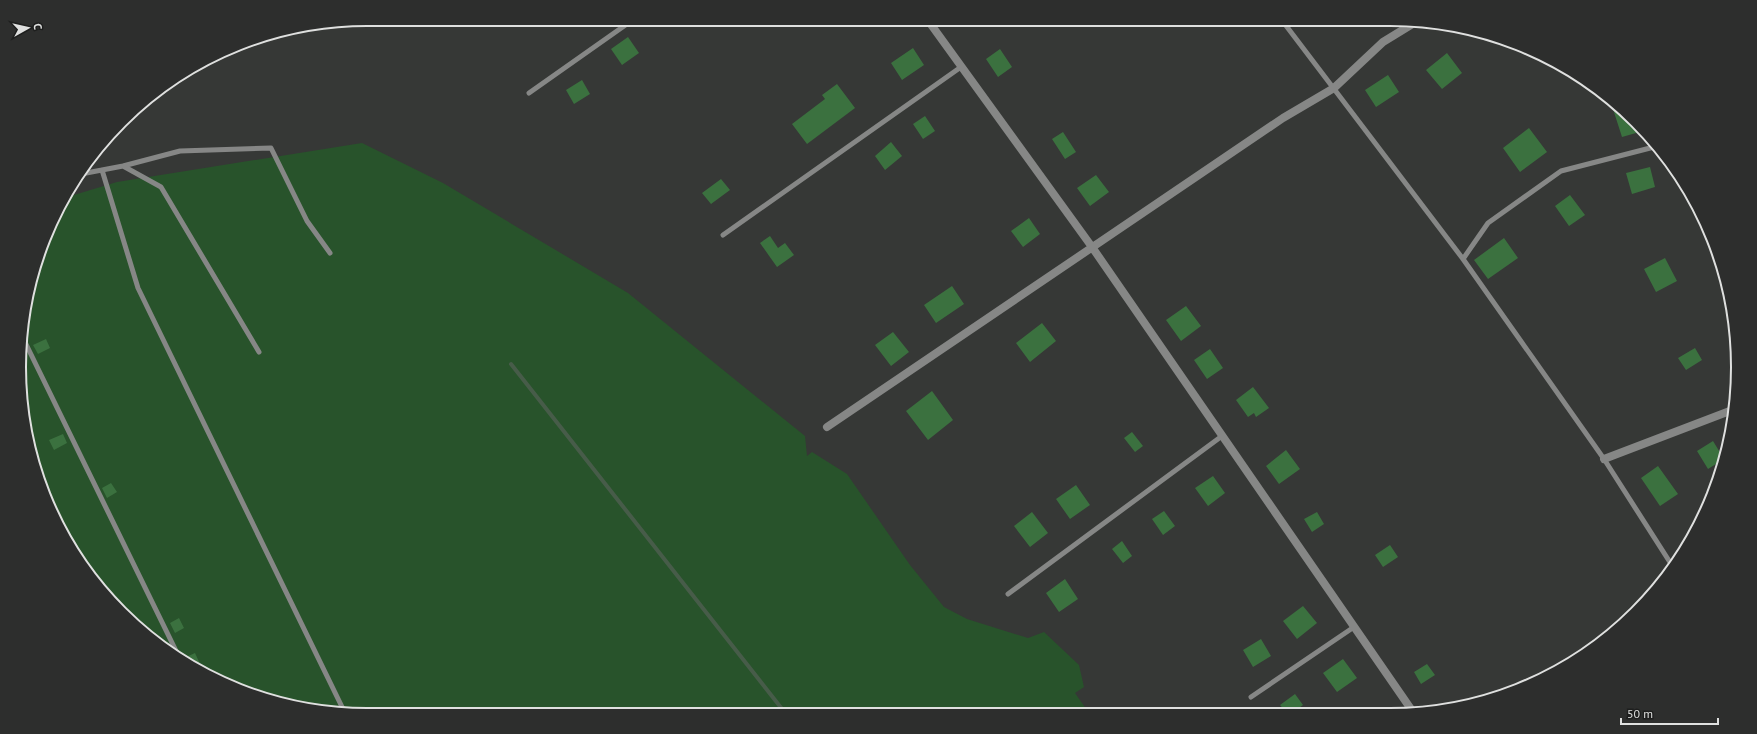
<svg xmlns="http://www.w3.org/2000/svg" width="1757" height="734" font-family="'PT Sans',sans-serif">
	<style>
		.green { fill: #28532b }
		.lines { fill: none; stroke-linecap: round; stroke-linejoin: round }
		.stream { stroke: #475c49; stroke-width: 4 }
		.building { fill: #3b713f }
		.lane { stroke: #868786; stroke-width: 5 }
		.street { stroke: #868786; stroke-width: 8 }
		.rim { fill: none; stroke: #dfe0df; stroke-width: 2 }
	</style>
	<rect width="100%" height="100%" fill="#363836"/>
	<!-- green -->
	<path class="green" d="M362 143 443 183 628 293 805 436 807 456 812 452 847 474 910 565 944 607 967 619 1028 638 1044 632 1079 665 1084 687 1075 693 1089 713 367 715 255 696 193 668 138 629 66 541 26 435 19 367 26 299 64 198 117 182Z"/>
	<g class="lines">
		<!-- stream -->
		<path class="stream" d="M511 364 786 714"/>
	</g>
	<!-- building -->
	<path class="building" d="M628 37 639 53 622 65 611 49Z
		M913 48 924 65 902 80 891 63Z
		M1000 49 1012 67 998 77 986 59Z
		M1447 53 1462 73 1442 89 1426 70Z
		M1388 75 1399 92 1376 107 1365 90Z
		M582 80 590 94 574 104 566 90Z
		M837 84 855 108 807 144 792 124 825 99 822 95Z
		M1621 107 1631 118 1643 131 1622 137 1613 109Z
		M925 116 935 131 923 139 913 124Z
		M1529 128 1547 152 1520 172 1503 148Z
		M1063 132 1076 152 1065 159 1052 139Z
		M891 142 902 156 885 170 875 156Z
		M1650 167 1655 187 1632 194 1626 173Z
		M1096 175 1109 192 1090 206 1077 188Z
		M721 179 730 190 711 204 702 193Z
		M1570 195 1585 215 1569 226 1555 206Z
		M1029 218 1040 234 1023 247 1011 231Z
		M770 236 778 248 785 243 794 255 777 267 760 243Z
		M1504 238 1518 258 1488 279 1474 260Z
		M1665 258 1677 281 1656 292 1644 269Z
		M952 286 964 304 936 323 924 305Z
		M1186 306 1201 326 1181 341 1166 320Z
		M1042 323 1056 341 1030 362 1016 343Z
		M893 332 909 352 891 366 875 345Z
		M46 339 50 348 38 354 33 345Z
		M1695 348 1702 360 1686 370 1678 358Z
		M1210 349 1223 368 1207 379 1194 360Z
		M1253 387 1269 408 1256 417 1254 413 1248 417 1236 400Z
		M932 391 953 420 928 440 906 411Z
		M1132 432 1143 446 1135 452 1124 438Z
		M63 434 67 443 54 450 49 440Z
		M1713 441 1724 459 1708 469 1697 451Z
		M1286 450 1300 469 1279 484 1266 466Z
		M1658 466 1678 494 1660 506 1641 478Z
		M1213 476 1225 493 1208 506 1195 488Z
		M111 483 117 492 107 498 102 488Z
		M1076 485 1090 505 1070 519 1056 499Z
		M1164 511 1175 526 1163 535 1152 519Z
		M1032 512 1048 533 1030 547 1014 526Z
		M1317 512 1324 524 1312 532 1304 519Z
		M1122 541 1132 556 1123 563 1112 549Z
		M1390 545 1398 557 1383 567 1375 555Z
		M1065 579 1078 599 1059 612 1046 593Z
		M1303 606 1317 623 1297 639 1283 621Z
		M179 618 184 628 175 633 170 623Z
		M1261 639 1271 656 1253 667 1243 650Z
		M195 653 200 664 192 668 187 664 184 658Z
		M1343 659 1357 678 1337 692 1323 673Z
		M1427 664 1435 675 1421 684 1414 672Z
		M1295 694 1303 705 1293 712H1286L1280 705Z"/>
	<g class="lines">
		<!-- lane -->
		<path class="lane" d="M1281 19 1463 259 1604 459 1673 567
			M529 93 634 19
			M123 166 161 187 259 352
			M102 170 138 288 344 711
			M81 174 123 166 180 151 271 148 307 221 330 253
			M723 235 961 67
			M1463 259 1488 223 1561 171 1658 146
			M22 336 180 659
			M1008 594 1222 436
			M1251 697 1354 627"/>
		<!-- street -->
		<path class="street" d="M927 19 1092 247 1413 712
			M827 427 1283 118 1334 88 1383 42 1414 23
			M1604 459 1735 409"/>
	</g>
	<!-- crop -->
	<path d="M0 0H1757V734H0ZM367 26H1390A341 341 0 0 1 1731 367V367A341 341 0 0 1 1390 708H367A341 341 0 0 1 26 367V367A341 341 0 0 1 367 26Z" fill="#2d2e2d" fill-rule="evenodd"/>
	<path class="rim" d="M367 26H1390A341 341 0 0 1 1731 367V367A341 341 0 0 1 1390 708H367A341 341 0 0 1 26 367V367A341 341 0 0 1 367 26Z"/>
	<!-- north arrow -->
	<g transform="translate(28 28) rotate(82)" stroke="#1e1f1e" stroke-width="3" paint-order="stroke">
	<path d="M0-3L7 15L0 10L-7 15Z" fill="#dfe0df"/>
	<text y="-6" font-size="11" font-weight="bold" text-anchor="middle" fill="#dfe0df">С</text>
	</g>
	<!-- scale -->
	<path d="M1621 718v6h97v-6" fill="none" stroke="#dfe0df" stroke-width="2"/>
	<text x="1627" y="718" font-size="12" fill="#dfe0df" stroke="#1e1f1e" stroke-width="3" paint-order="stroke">50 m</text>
</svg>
